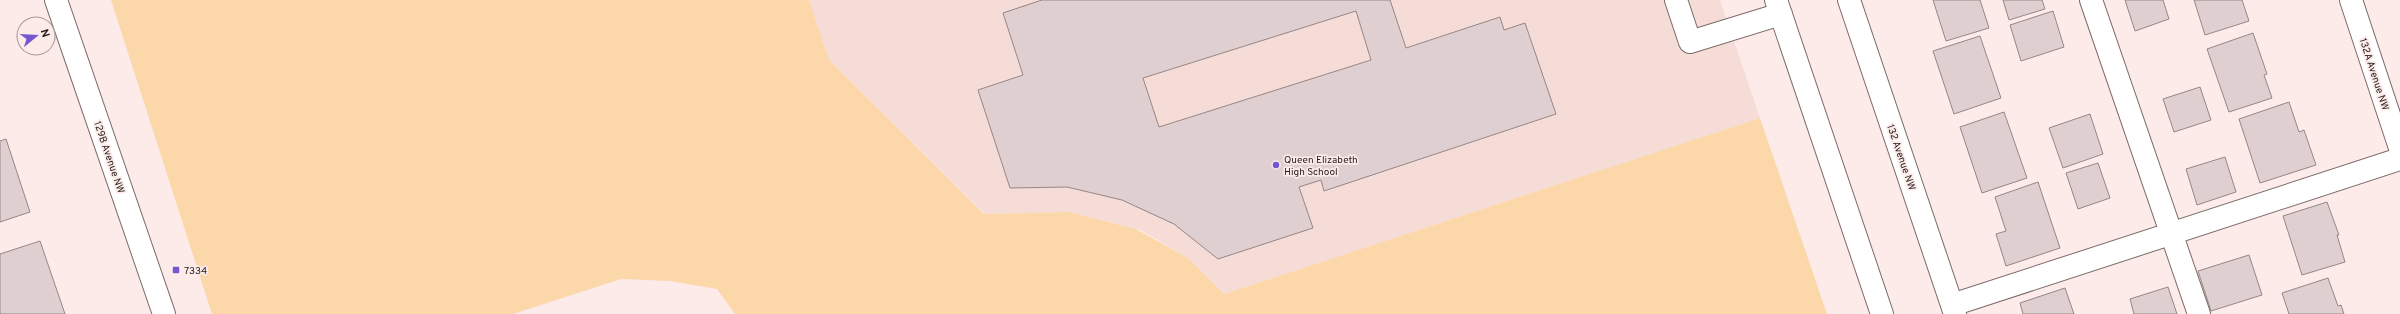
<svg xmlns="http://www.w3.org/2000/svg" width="2400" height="314" font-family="Overpass,sans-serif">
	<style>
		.built { fill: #f5dcd6 }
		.green { fill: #fcd7aa }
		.building { fill: #dfcfd0; stroke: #958687; fill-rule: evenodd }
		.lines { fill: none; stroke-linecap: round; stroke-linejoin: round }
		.minor-casing { stroke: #7b6c69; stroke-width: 24 }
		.minor { stroke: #fff; stroke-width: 22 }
		.poi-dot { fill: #7357d1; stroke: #fcebe8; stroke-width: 1.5 }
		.labels { text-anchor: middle; stroke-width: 3.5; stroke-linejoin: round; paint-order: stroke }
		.street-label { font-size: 10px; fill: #231d1c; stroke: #fcebe8 }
		.poi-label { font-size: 10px; fill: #231d1c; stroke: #fcebe8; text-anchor: start }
	</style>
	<rect width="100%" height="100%" fill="#fcebe8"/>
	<!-- built -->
	<path class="built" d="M809 0H1720L1760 118 1224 294 1188 258 1141 230 1069 212 985 214 829 60Z"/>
	<!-- green -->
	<path class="green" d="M111 0H809L829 60 984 214 1069 212 1136 229 1188 258 1224 294 1760 118 1827 314H735L717 289 670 281 621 279 513 314H212Z"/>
	<!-- building -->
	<path class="building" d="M1042 0H1390L1406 48 1500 17 1504 30 1525 23 1556 114 1324 191 1321 180 1299 187 1313 228 1218 259 1174 224 1122 200 1067 187 1010 188 978 90 1023 75 1003 13ZM1356 11 1371 60 1159 127 1143 78Z
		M1933 0H1980L1989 28 1946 41Z
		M2003 0H2042L2045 9 2009 20Z
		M2125 0H2163L2169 19 2135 31Z
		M2194 0H2242L2249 21 2205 35Z
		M2053 11 2064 47 2021 61 2010 25Z
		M2253 33 2267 74 2264 75 2272 98 2229 112 2207 49Z
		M1980 36 2001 98 1954 114 1933 51Z
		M2200 87 2211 120 2174 132 2163 99Z
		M2289 102 2299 132 2304 130 2316 165 2260 183 2239 119Z
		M2004 112 2027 178 1982 193 1960 127Z
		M2090 114 2103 154 2063 168 2049 128Z
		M6 139 30 212 0 222V141Z
		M2225 157 2236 192 2197 205 2186 169Z
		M2098 163 2110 198 2078 209 2066 173Z
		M2038 182 2060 248 2006 266 1996 234 2006 231 1995 197Z
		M2327 202 2339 235H2337L2345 262 2302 275 2283 216Z
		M40 241 65 314H0V254Z
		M2249 255 2262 295 2211 311 2198 271Z
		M2328 278 2338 306 2341 305 2344 314H2289L2282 293Z
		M2168 287 2177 314H2134L2130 299Z
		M2065 288 2074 314H2023L2020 303Z"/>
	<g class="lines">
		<defs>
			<path id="minor" d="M56 0 164 314
				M1676 0 1690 42 1781 14
				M1776 0 1882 314
				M1849 0 1955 314
				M2091 0 2199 314
				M2351 0 2400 148
				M1952 305 2400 159"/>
		</defs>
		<!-- minor casing -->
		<use href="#minor" class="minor-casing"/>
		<!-- minor -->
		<use href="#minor" class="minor"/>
	</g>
	<!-- markers -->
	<g class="poi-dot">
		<circle cx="1276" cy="165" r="4"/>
		<rect x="172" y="266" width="8" height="8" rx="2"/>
	</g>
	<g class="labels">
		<!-- street labels -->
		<g class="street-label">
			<text transform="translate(2375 74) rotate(72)" y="4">132A Avenue NW</text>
			<text transform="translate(110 157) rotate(71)" y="4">129B Avenue NW</text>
			<text transform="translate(1902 157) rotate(71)" y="4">132 Avenue NW</text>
		</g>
		<!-- poi labels -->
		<g class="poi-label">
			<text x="1284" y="163">Queen Elizabeth<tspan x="1284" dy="12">High School</tspan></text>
			<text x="184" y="274">7334</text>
		</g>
	</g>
	<!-- north arrow -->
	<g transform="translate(36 36) rotate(72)"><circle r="19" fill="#fcebe8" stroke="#a59996"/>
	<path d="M0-3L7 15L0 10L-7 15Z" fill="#7357d1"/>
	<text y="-6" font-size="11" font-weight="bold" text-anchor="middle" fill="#231d1c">N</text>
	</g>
</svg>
